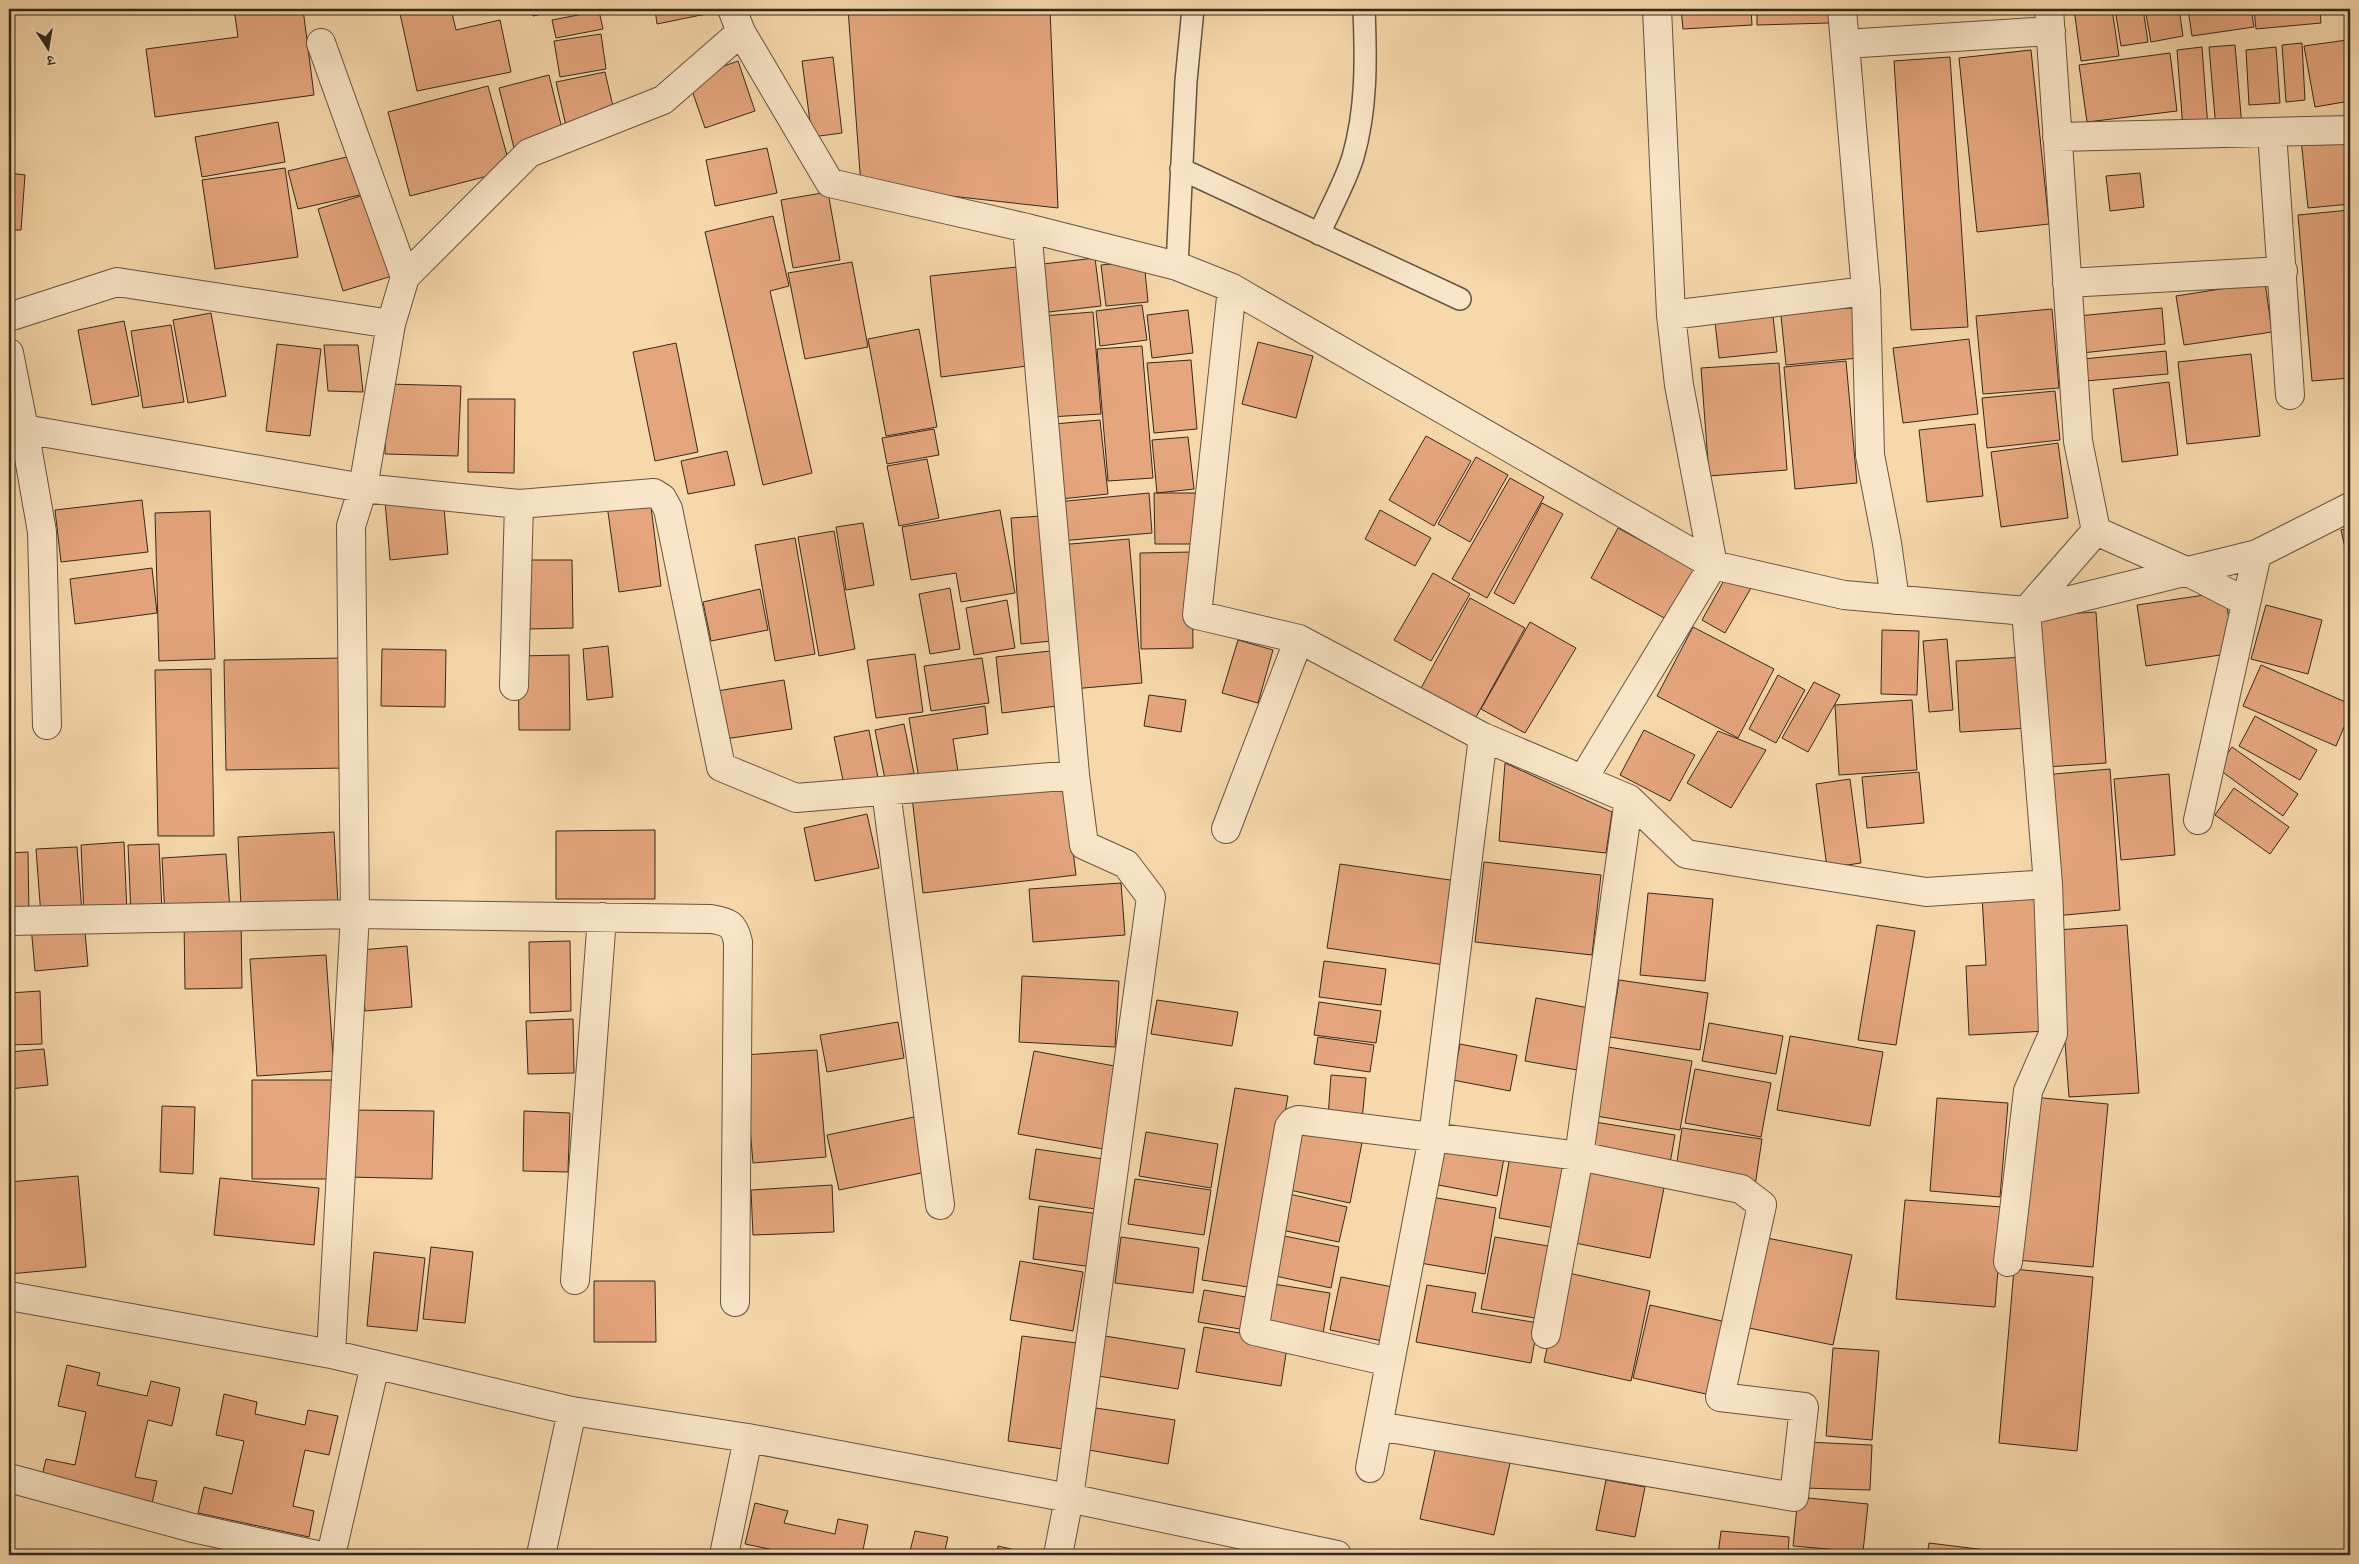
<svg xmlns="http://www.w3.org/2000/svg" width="2359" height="1564" font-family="'Libre Bodoni','Noto Serif Devanagari',serif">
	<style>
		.building { fill: #e6a67d; stroke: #33291d }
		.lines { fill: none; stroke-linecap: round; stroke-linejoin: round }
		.lane-casing { stroke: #645540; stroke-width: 24 }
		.street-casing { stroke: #645540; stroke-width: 30 }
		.lane { stroke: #f9e6c8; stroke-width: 21 }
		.street { stroke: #f9e6c8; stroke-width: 28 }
	</style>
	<rect width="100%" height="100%" fill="#f6d8ab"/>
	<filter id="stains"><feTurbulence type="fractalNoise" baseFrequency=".004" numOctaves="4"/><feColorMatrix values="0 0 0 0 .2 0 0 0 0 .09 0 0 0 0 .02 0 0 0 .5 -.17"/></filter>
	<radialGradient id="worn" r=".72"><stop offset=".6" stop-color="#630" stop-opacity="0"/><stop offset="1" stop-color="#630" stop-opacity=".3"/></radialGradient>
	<!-- building -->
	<path class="building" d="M234 9H303L314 95 155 117 146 49 238 37Z
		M399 9H451L456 30 500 20 511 72 417 91Z
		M531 9H561L562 10 533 16Z
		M655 9H710L711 13 657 24Z
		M848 9H1050L1058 208 861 186Z
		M1681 9H1751L1752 25 1683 29Z
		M1757 9H1829V23L1757 25Z
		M2074 9H2112L2119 56 2081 61Z
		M2115 9H2143L2148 42 2121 46Z
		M2145 9H2179L2183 36 2151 42Z
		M2188 9H2251L2254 27 2192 36Z
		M2254 9H2320L2321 23 2256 29Z
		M599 11 603 29 556 38 552 20Z
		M601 34 606 69 560 77 554 41Z
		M2347 40 2350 59V101L2315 107 2304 46Z
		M2302 43 2305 100 2286 102 2282 45Z
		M2235 45 2242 127 2216 129 2209 47Z
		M2202 47 2208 128 2183 129 2177 50Z
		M2276 47 2280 103 2249 105 2246 50Z
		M2031 50 2049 224 1977 232 1959 58Z
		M2170 53 2177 111 2087 122 2079 65Z
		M833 57 842 133 812 137 802 61Z
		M1950 57 1968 327 1911 330 1894 61Z
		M738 61 755 111 705 128 688 79Z
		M605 72 615 115 566 126 556 82Z
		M549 75 564 137 514 148 499 88Z
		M488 86 511 170 410 196 388 112Z
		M278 122 285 162 202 177 195 137Z
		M2350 134V204L2308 208 2301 139Z
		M767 148 777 193 715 206 706 160Z
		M355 155 364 194 298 209 288 171Z
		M285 168 298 257 215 269 202 180Z
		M9 173 25 175 21 230H9Z
		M2140 173 2144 207 2110 211 2106 176Z
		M828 192 840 260 793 268 781 200Z
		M367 194 392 276 343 291 318 209Z
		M2350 210V378L2312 381 2298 215Z
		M773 216 789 286 770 291 812 473 763 485 705 232Z
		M1095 258 1101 306 1049 312 1043 264Z
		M1144 261 1148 302 1106 306 1101 265Z
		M852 262 868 347 805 359 788 273Z
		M1027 266 1035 365 941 377 930 276Z
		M2265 282 2272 332 2184 345 2176 296Z
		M1853 299 1858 358 1786 365 1780 306Z
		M1142 305 1147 340 1100 346 1096 311Z
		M1772 307 1777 352 1719 358 1714 313Z
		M2162 308 2165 344 2082 353 2078 316Z
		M2052 309 2059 388 1983 394 1976 316Z
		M1188 310 1193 353 1152 358 1147 315Z
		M1093 312 1101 414 1049 417 1042 316Z
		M211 313 226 396 188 403 173 320Z
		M124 321 139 396 92 405 78 330Z
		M171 325 184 402 143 408 131 331Z
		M919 329 937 427 886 436 868 339Z
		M1969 339 1978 414 1903 423 1893 348Z
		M1258 342 1313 356 1296 418 1242 404Z
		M676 343 698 452 655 461 633 352Z
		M277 344 321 349 310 436 266 431Z
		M324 345H358L363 392 328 391Z
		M1142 346 1153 478 1108 481 1097 349Z
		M2166 351 2168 374 2085 381 2083 359Z
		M2251 354 2260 436 2187 444 2178 362Z
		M1191 360 1197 429 1154 433 1147 363Z
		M1846 361 1857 483 1795 489 1784 367Z
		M1779 363 1787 470 1709 476 1701 368Z
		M2169 382 2178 455 2122 462 2113 389Z
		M387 384 461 386 458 456 385 454Z
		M2055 391 2060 440 1987 448 1982 398Z
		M468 399H515L514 473 468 472Z
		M1100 420 1108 494 1061 499 1054 424Z
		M1975 424 1983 496 1927 502 1919 430Z
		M934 429 939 455 887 464 882 438Z
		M1426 436 1471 461 1434 526 1389 500Z
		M1188 437 1194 489 1157 493 1152 440Z
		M2058 443 2068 518 2001 527 1991 452Z
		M727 451 735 485 688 494 681 461Z
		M1476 457 1508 475 1470 542 1438 524Z
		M927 459 939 518 899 526 887 466Z
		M1510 478 1544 497 1487 598 1452 579Z
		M1149 493 1152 533 1060 541 1057 502Z
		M1154 493H1201V544H1155Z
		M443 496 448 554 390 560 385 501Z
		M650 499 661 586 619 592 607 505Z
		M142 500 148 552 61 562 55 510Z
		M1542 503 1563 514 1514 604 1494 593Z
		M1000 510 1015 593 961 602 956 573 911 580 902 527Z
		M1380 510 1431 538 1415 566 1365 539Z
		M210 511 215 659 159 661 155 513Z
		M1042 516 1052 641 1021 644 1011 518Z
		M863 523 874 585 846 590 836 527Z
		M1618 528 1695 570 1668 620 1591 578Z
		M2350 528V570L2341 530Z
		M834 531 855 649 819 656 798 537Z
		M795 538 815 654 775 661 755 545Z
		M1129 539 1142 683 1072 689 1059 545Z
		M1192 552 1193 648 1141 649 1140 553Z
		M530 560H572L573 628 530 629Z
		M152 568 157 613 75 624 70 579Z
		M1433 573 1470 594 1431 661 1394 640Z
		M1727 575 1751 588 1725 633 1702 620Z
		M950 588 960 649 930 654 919 594Z
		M760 589 768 630 711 641 703 602Z
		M2225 592 2234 653 2146 666 2137 605Z
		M1470 598 1525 628 1475 719 1420 690Z
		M1007 600 1015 648 974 655 966 608Z
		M2266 605 2322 620 2308 674 2251 659Z
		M2096 612 2106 763 2046 767 2035 616Z
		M1530 622 1576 648 1525 733 1481 709Z
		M1693 627 1774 669 1738 738 1657 696Z
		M1882 630 1919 631 1917 695 1881 694Z
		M1947 639 1953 710 1929 712 1923 641Z
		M1238 640 1273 650 1258 703 1222 693Z
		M608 646 613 697 587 700 583 649Z
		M382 649 446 650 445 707 381 706Z
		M1050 651 1057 706 1002 713 996 657Z
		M915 654 923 712 876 718 867 660Z
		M569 655 570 730H519L518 656Z
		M2025 657 2029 728 1960 732 1956 661Z
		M344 658 345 768 226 770 224 660Z
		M982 658 989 703 931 711 924 666Z
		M2261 665 2350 704V713L2336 746 2243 706Z
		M211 669 214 836H158L155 670Z
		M1778 675 1805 690 1776 743 1749 729Z
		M784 680 792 729 725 739 717 691Z
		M1814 682 1840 695 1808 752 1782 738Z
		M1149 695 1186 700 1181 732 1144 726Z
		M1912 700 1917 770 1839 775 1835 705Z
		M985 706 988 734 953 739 959 778 920 785 909 718Z
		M2255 716 2317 750 2300 780 2239 746Z
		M904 724 914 773 885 779 875 730Z
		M869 730 878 778 844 785 834 737Z
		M1644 730 1695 755 1670 801 1620 775Z
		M1718 731 1766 750 1731 808 1687 783Z
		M2232 747 2298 794 2283 816 2217 768Z
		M1505 763 1612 812 1606 853 1499 841Z
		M2110 769 2120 910 2054 916 2043 775Z
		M1919 772 1924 823 1867 828 1862 777Z
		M2169 774 2175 855 2121 860 2114 779Z
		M1064 779 1076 875 923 893 912 797Z
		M1850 779 1861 863 1827 868 1816 784Z
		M2234 788 2289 827 2270 854 2215 815Z
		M867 814 879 868 815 881 804 828Z
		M655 830V899H556V831Z
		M334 832 338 904 241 909 238 837Z
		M124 842 127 914 84 916 81 845Z
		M159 844 162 912 131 914 128 845Z
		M77 847 82 913 41 916 36 849Z
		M28 852 29 917H9V853Z
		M226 854 230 911 165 916 162 858Z
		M1484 862 1601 875 1592 955 1475 942Z
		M1340 864 1457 881 1445 965 1327 948Z
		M1121 883 1125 935 1033 942 1029 889Z
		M1648 893 1713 899 1705 981 1640 975Z
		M2039 893 2047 1031 1969 1035 1966 966 1986 965 1982 896Z
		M241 919 242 988 185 989 184 920Z
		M84 921 88 966 35 971 31 926Z
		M1877 925 1915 931 1896 1045 1858 1040Z
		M2127 925 2139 1093 2069 1097 2057 930Z
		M570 941 571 1011 530 1013 529 942Z
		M407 946 412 1007 365 1011 360 950Z
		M326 955 334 1071 257 1076 250 959Z
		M1324 961 1386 969 1381 1005 1319 997Z
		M1022 976 1119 981 1115 1047 1019 1042Z
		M1619 980 1708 993 1700 1050 1610 1037Z
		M40 991 42 1044 9 1045V993Z
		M1536 998 1594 1009 1583 1071 1525 1061Z
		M1157 1000 1238 1012 1232 1046 1151 1034Z
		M1319 1002 1381 1011 1376 1043 1314 1035Z
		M573 1019 574 1073 528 1074 526 1021Z
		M898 1022 904 1058 827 1072 820 1035Z
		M1709 1023 1783 1036 1776 1074 1702 1061Z
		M1790 1036 1883 1052 1870 1126 1777 1110Z
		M1318 1037 1374 1045 1370 1072 1314 1064Z
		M1460 1044 1517 1055 1510 1091 1453 1080Z
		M1602 1046 1692 1061 1680 1130 1590 1115Z
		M44 1049 48 1085 9 1089V1052Z
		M817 1050 826 1157 753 1163 744 1055Z
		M1034 1051 1125 1068 1109 1150 1018 1134Z
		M1695 1069 1771 1083 1761 1137 1685 1123Z
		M1331 1075 1366 1078 1362 1120 1328 1117Z
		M252 1080H336V1179H252Z
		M1235 1088 1288 1096 1255 1288 1202 1280Z
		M2032 1097 2108 1104 2093 1267 2017 1260Z
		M1937 1098 2008 1103 2000 1197 1930 1191Z
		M162 1106 195 1107 193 1174 160 1172Z
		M349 1110 434 1111 432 1179 348 1177Z
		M524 1111 570 1113 568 1172 523 1171Z
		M914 1117 926 1172 839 1190 827 1135Z
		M1595 1122 1675 1135 1669 1169 1590 1157Z
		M1682 1128 1762 1139 1755 1186 1675 1175Z
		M1293 1129 1362 1143 1350 1203 1280 1188Z
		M1146 1132 1218 1144 1211 1188 1139 1176Z
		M1440 1146 1504 1158 1497 1196 1433 1184Z
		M1036 1149 1110 1160 1102 1210 1029 1199Z
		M1510 1156 1566 1166 1555 1228 1499 1218Z
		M1581 1161 1666 1178 1650 1258 1565 1241Z
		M78 1176 86 1267 9 1274V1182Z
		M220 1178 319 1188 314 1245 214 1235Z
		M1135 1179 1211 1190 1204 1235 1128 1224Z
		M832 1185 834 1232 753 1235 751 1190Z
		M1280 1192 1347 1207 1339 1242 1272 1228Z
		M1431 1197 1496 1208 1485 1274 1420 1263Z
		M1905 1200 2003 1207 1995 1307 1896 1299Z
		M1039 1206 1100 1214 1093 1267 1033 1259Z
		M1274 1234 1339 1247 1331 1288 1266 1274Z
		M1121 1237 1199 1248 1193 1293 1115 1283Z
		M1495 1237 1554 1247 1541 1319 1481 1309Z
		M1762 1237 1852 1255 1833 1345 1744 1327Z
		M431 1247 473 1252 465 1323 423 1319Z
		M374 1252 425 1258 417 1331 367 1326Z
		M1020 1261 1083 1272 1073 1331 1010 1320Z
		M2014 1269 2093 1277 2077 1451 1999 1443Z
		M1564 1272 1650 1291 1631 1381 1544 1362Z
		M1341 1277 1398 1288 1387 1342 1330 1330Z
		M594 1281H655L656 1342H594Z
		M1267 1283 1330 1293 1322 1339 1260 1329Z
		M1427 1285 1476 1293 1472 1312 1538 1323 1531 1363 1416 1342Z
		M1204 1290 1252 1298 1246 1330 1198 1322Z
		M1650 1305 1731 1323 1715 1396 1633 1378Z
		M1204 1327 1288 1341 1281 1386 1196 1372Z
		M1022 1336 1077 1343 1063 1449 1008 1441Z
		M1105 1336 1185 1349 1178 1389 1098 1376Z
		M1833 1348 1879 1351 1872 1440 1826 1436Z
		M67 1365 100 1373 97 1385 147 1396 151 1381 180 1388 172 1426 148 1420 135 1477 157 1481 151 1508 40 1484 46 1459 75 1465 86 1412 58 1406Z
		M224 1394 257 1402 255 1414 305 1425 308 1410 338 1416 329 1455 305 1450 293 1506 314 1511 309 1537 198 1513 204 1487 232 1494 244 1441 216 1435Z
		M1096 1408 1175 1420 1168 1464 1089 1450Z
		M1806 1442 1872 1445 1870 1490 1804 1488Z
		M1436 1446 1510 1463 1494 1535 1420 1519Z
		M1606 1480 1645 1487 1635 1537 1596 1530Z
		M1798 1497 1868 1504 1863 1552 1793 1546Z
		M755 1503 788 1511 784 1523 835 1534 838 1519 868 1525 862 1555H773L774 1550 745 1544Z
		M915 1531 948 1537 945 1550 968 1555H909Z
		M1721 1531 1789 1537 1788 1555H1718Z
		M1929 1543 1986 1550V1555H1927Z
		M998 1546 1028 1553V1555H997Z"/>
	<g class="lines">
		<defs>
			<path id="lane" d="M1181 169 1460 299
				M1319 234C1330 209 1345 183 1353 157 1367 109 1366 58 1364 9
				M1177 266 1186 81 1193 9"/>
			<path id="street" d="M732 9 741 32 830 183 1027 228 1177 266 1232 288 1713 565 1844 595 2026 611 2257 554 2350 507
				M1842 9 1866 291 1870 455 1887 543 1895 600
				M2049 9 2078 441 2096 531
				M321 43 405 277
				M1845 44 2051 31
				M2272 132 2290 395
				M2057 137 2350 130
				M1027 228 1075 775 1084 845 1126 864 1151 897 1069 1498 1058 1555
				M2067 283 2283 271
				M1232 288 1197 615 1299 639 1483 737 1629 799 1686 854 1926 892 2048 884
				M1671 315 1866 291
				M9 317 117 282 391 324
				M9 353 24 429 42 532 47 725
				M24 429 363 488 519 504 654 493 662 498 668 509 721 767 796 798 1075 775
				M2096 531 2186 571 2246 602
				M514 686 519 504
				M1583 779 1713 565 1679 385 1671 315 1657 9
				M886 791 940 1205
				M2198 820 2257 554
				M1226 829 1299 639
				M9 921 355 914 711 919C729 922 734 924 738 942L735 1302
				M2008 1262 2028 1091 2053 1034 2048 884 2026 611 2096 531
				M575 1280 602 917
				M9 1296 331 1354 572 1411 748 1438 1069 1498 1337 1555
				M1546 1334 1579 1156 1629 799
				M331 1354 355 914 351 526 363 488 391 324 405 277 529 153 663 100 741 32
				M1378 1426 1794 1497 1804 1407 1720 1397 1762 1205 1741 1189 1579 1156 1298 1120 1293 1122 1289 1127 1254 1331 1390 1362
				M1370 1468 1433 1137 1483 737
				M9 1478 193 1528 317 1555
				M331 1555 375 1365
				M541 1555 572 1411
				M724 1555 748 1438"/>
		</defs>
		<!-- lane casing -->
		<use href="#lane" class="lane-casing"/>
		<!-- street casing -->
		<use href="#street" class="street-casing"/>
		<!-- lane -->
		<use href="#lane" class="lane"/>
		<!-- street -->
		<use href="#street" class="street"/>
	</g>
	<!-- margin -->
	<rect width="2359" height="1564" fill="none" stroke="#f6d8ab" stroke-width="30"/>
	<rect x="10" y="10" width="2339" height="1544" fill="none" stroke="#33291d" stroke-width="2.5"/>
	<rect x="15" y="15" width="2329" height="1534" fill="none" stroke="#33291d"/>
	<!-- north arrow -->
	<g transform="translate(48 48) rotate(168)" stroke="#f9e6c8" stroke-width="4" paint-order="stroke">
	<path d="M0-4L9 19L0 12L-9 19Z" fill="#33291d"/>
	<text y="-8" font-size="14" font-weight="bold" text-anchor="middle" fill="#33291d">उ</text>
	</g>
	<rect width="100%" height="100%" filter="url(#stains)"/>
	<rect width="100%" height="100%" fill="url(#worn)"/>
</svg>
